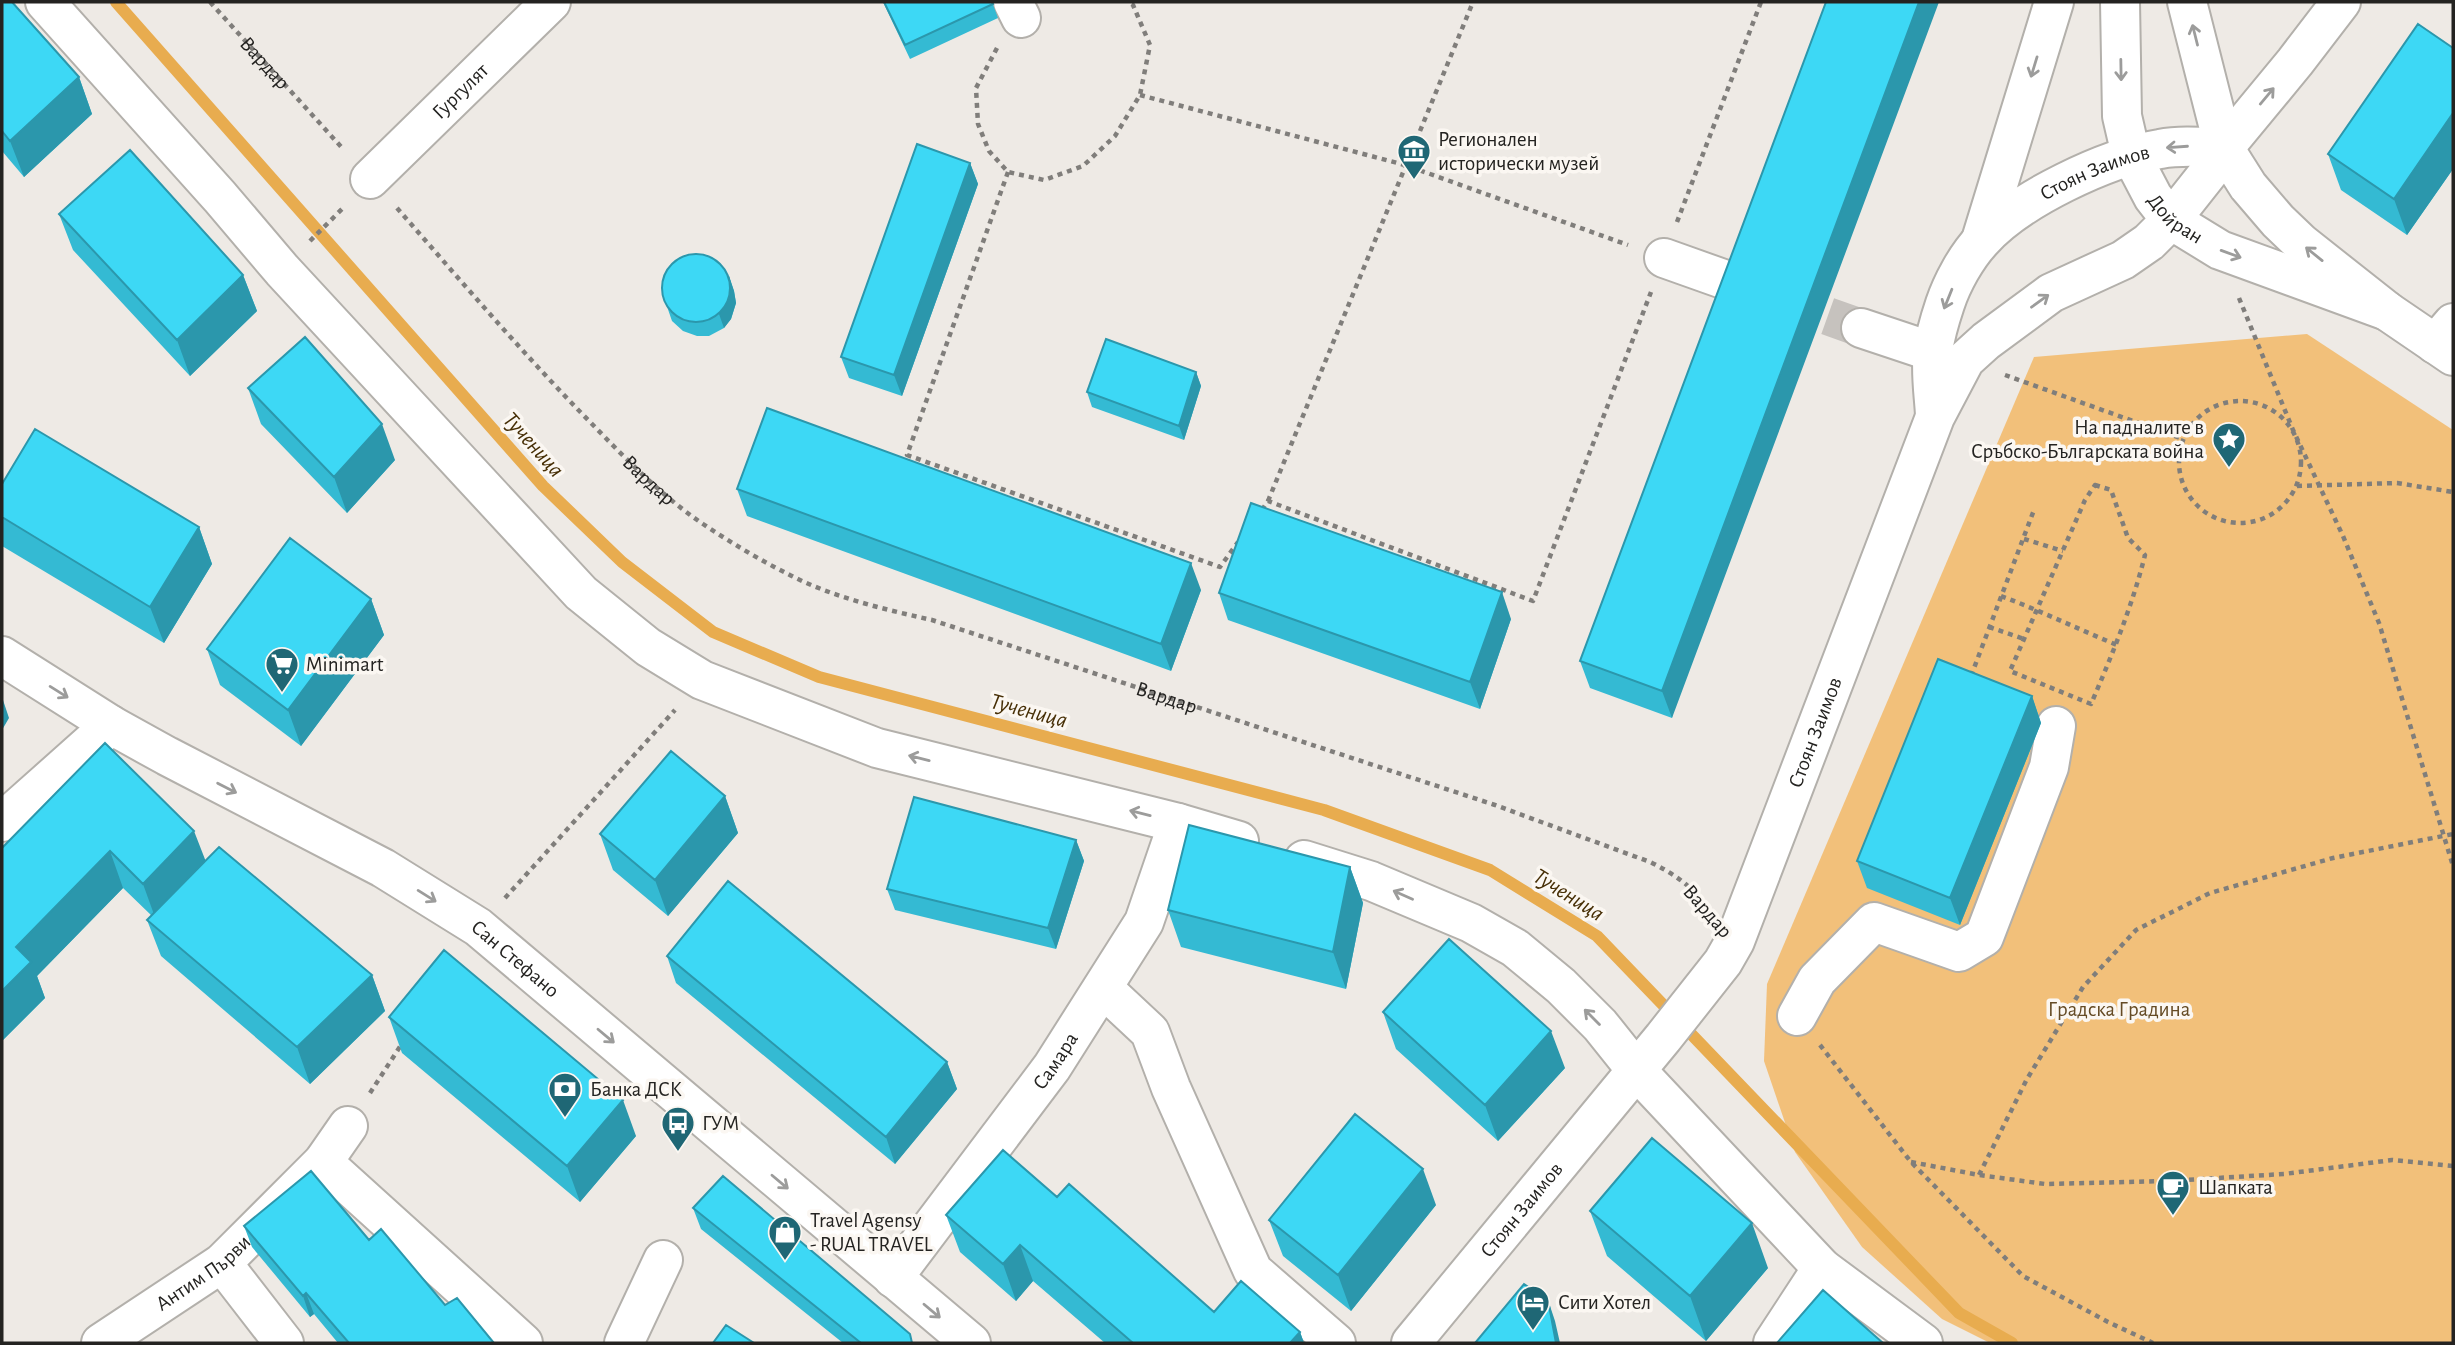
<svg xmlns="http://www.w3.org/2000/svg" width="2455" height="1345" font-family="'Alegreya Sans',sans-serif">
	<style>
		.green { fill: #f2c07a }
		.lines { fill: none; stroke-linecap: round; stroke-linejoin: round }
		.stream { stroke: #e8ac4f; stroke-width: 12 }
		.minor-tunnel { stroke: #c6c2be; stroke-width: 38; stroke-dasharray: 38 19; stroke-linecap: butt }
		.minor-casing { stroke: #b3b0ab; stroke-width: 42 }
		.major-casing { stroke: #b3b0ab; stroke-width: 42 }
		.path { stroke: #807e7b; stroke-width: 4.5; stroke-dasharray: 5 5; stroke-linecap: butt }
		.minor { stroke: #fff; stroke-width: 38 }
		.major { stroke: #fff; stroke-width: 38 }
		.wall { fill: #34bad3 }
		.shaded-wall { fill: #2b97ac }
		.building { fill: #3dd8f5; stroke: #2b97ac; stroke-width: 2 }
		.oneway { stroke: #9c9c9b }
		.labels { text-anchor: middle; stroke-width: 7; stroke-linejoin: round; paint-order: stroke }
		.street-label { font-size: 21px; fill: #242321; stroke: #fbf7f2 }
		.poi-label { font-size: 21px; fill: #242321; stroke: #fbf7f2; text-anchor: start }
		.park-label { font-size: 21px; fill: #654b25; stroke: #fbf7f2 }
		.water-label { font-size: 23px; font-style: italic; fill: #472f06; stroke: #fbf7f2 }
	</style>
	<rect width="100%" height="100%" fill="#eeeae5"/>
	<!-- green -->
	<path class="green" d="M2307 334 2453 430V1343H1990L1942 1319 1862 1247 1795 1152 1764 1061 1767 984 2034 357Z"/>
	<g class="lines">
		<!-- stream -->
		<path class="stream" d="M116 2 543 486 622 562 713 632 819 677 1324 810 1490 870 1597 936 1959 1313 2012 1343"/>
		<!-- minor-tunnel -->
		<path class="minor-tunnel" d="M1774 297 1861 328"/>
		<defs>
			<g id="minor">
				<path d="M45 2 220 197 282 270 581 593 648 647 702 680 877 748 1178 823 1239 841"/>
				<path d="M1013 2 1021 18"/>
				<path id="s3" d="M370 179 551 2"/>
				<path d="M1664 258 1740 285"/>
				<path d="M1861 328 1933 352"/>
				<path d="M2435 344 2453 323"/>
				<path id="s4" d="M1935 415C1934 395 1930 371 1933 351 1935 336 1940 319 1945 304 1952 283 1966 257 1982 240 2019 199 2106 158 2160 149 2181 145 2202 147 2224 148"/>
				<path id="s5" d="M2 656 111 725 167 756 383 868 478 927 971 1343"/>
				<path d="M2 822 111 725"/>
				<path d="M1304 860 1371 881 1471 923 1515 948 1561 986 1600 1025 1636 1070 1822 1268 1923 1343"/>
				<path d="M1103 988 1150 1032 1171 1088 1253 1271 1336 1343"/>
				<path d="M1797 1016 1817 980 1874 922 1959 952 1984 937 2049 767 2056 726"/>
				<path d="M323 1162 523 1343"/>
				<path d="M222 1263 284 1343"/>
				<path id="s6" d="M893 1278 1052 1067 1144 922 1178 823"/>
				<path id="s7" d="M101 1343 222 1263 323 1162 348 1126"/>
				<path d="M624 1343 663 1260"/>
				<path id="s8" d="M1411 1343 1663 1038 1723 962 1735 941 1935 417 1965 360 1986 341 2051 293 2123 260 2149 242 2171 220 2209 172 2224 148 2295 62 2341 2"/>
				<path d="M1773 1343 1822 1268"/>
			</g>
			<g id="major">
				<path id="s9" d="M2120 2 2122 116 2131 155 2153 197 2171 220 2220 250 2387 311"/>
				<path d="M2187 2 2224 148 2248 186 2278 221 2301 243 2387 311 2453 356"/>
				<path d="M1981 240 2054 2"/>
			</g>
		</defs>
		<!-- minor casing -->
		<use href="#minor" class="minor-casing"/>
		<!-- major casing -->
		<use href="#major" class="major-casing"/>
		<!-- path -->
		<g class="path">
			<path id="s1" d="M210 2 344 150"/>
			<path d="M997 48 976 88 978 124 989 151 1008 172 1044 180 1083 166 1115 136 1140 95 1150 45 1133 5 1128 2"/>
			<path d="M1140 95 1405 165 1628 245"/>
			<path d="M1008 172 907 455 1220 567 1238 542"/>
			<path id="s2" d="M397 208C461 281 525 356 593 425 627 460 663 497 703 524 730 542 758 559 786 573 831 597 883 609 932 620L1495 805 1650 862C1673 873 1690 885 1706 905"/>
			<path d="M1677 222 1761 2"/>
			<path d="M310 241 343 208"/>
			<path d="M2239 298 2293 430 2343 536 2379 623 2453 866"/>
			<path d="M2005 375 2183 439"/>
			<circle cx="2240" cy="462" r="61"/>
			<path d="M2095 485 2111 490 2128 538 2145 555C2132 607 2112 655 2091 704L2010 671 2085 500Z"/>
			<path d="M2297 486 2397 483 2453 492"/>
			<path d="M1268 501 1473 2"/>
			<path d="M1262 510 1268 501 1533 601 1651 292"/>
			<path d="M2024 539 2063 551"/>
			<path d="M2001 596C2041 611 2078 629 2117 645"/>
			<path d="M1989 627 2024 639"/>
			<path d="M1971 676 2034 510"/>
			<path d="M505 898 675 710"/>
			<path d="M1820 1045 1911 1162 2023 1276 2108 1322 2153 1343"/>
			<path d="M370 1093 403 1042"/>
			<path d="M1911 1162 1979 1175 2045 1184 2168 1181 2284 1174 2392 1160 2453 1166"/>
			<path d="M1979 1175 2027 1079 2083 987 2136 930 2210 893 2333 858 2453 834"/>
		</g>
		<!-- minor -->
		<use href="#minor" class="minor"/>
		<!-- major -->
		<use href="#major" class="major"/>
	</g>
	<!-- wall -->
	<path class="wall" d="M2 2 79 77 92 114 24 177 2 151Z
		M883 2H992L998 18 910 59Z
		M1826 2 1672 718 1590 688 1580 661Z
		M2453 48V169L2407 235 2341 190 2328 154Z
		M970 163 978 184 902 396 849 378 841 357Z
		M59 214 243 275 257 311 190 376 73 250Z
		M729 276 734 291 736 303 731 319 724 328 709 336H697L683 331 672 321 662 292Z
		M1196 372 1201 386 1184 440 1092 407 1087 392Z
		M248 388 395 460 347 513 261 424Z
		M2 484 199 527 212 564 164 643 2 546Z
		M737 489 1201 590 1171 671 747 516Z
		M1219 593 1511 619 1480 709 1228 620Z
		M371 599 384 635 301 746 220 685 207 649Z
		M2032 696 2041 723 1960 925 1867 888 1857 861Z
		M105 743 205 861 372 975 385 1011 310 1084 161 956 147 920 152 916 123 888 37 976 45 998 2 1041Z
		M725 796 738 833 668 916 613 870 600 834Z
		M1076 840 1084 861 1056 949 895 910 887 889Z
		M1350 867 1363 903 1346 989 1181 947 1168 910Z
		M667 956 947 1062 957 1089 895 1164 676 983Z
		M1383 1012 1565 1068 1498 1141 1396 1049Z
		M389 1017 636 1136 580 1202 402 1053Z
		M1057 1197 1214 1312 1300 1332 1304 1343H1105L1033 1281 1016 1301 960 1252 946 1215Z
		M1436 1205 1351 1311 1283 1256 1269 1220Z
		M693 1208 914 1343H843L701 1229Z
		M1590 1211 1768 1268 1706 1341 1607 1256Z
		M244 1226 369 1240 445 1305 494 1343H338L314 1314 310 1317 252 1247Z"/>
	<!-- shaded-wall -->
	<path class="shaded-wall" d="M1919 2H1939L1672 718 1662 691Z
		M79 77 92 114 24 177 10 141Z
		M2453 113V169L2407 235 2394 199Z
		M970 163 978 184 902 396 894 375Z
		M243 275 257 311 190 376 177 340Z
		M729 276 734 291 736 303 731 319 724 328 719 314Z
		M1196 372 1201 386 1184 440 1179 426Z
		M382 424 395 460 347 513 334 477Z
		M199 527 212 564 164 643 150 607Z
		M1191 563 1201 590 1171 671 1161 644Z
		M1502 592 1511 619 1480 709 1470 682Z
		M371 599 384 635 301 746 288 710Z
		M2032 696 2041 723 1960 925 1950 898Z
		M2 697 9 718 2 730Z
		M725 796 738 833 668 916 655 880Z
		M194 831 208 867 156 920 143 884Z
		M1076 840 1084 861 1056 949 1048 928Z
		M110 851 123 888 37 976 45 998 2 1041V991L16 947Z
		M1350 867 1363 903 1346 989 1333 952Z
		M372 975 385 1011 310 1084 297 1047Z
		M1551 1031 1565 1068 1498 1141 1485 1105Z
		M947 1062 957 1089 895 1164 886 1137Z
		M623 1100 636 1136 580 1202 567 1166Z
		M1423 1169 1436 1205 1351 1311 1338 1275Z
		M1752 1223 1768 1268 1706 1341 1690 1296Z
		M1020 1245 1033 1281 1016 1301 1003 1264Z
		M306 1293 314 1314 310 1317 303 1296Z
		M1548 1300 1555 1321 1560 1343H1556Z
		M1300 1332 1304 1343H1290Z"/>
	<!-- building -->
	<path class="building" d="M2 2H12L79 77 10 141 2 131Z
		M884 2H992L993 4 905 45Z
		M1826 2H1919L1662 691 1580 661Z
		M2418 24 2453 48V113L2394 199 2328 154Z
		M917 144 970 163 894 375 841 357Z
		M130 150 243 275 177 340 59 214Z
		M662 288a34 34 0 1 1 68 0a34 34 0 1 1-68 0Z
		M305 337 382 424 334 477 248 388Z
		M1106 339 1196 372 1179 426 1087 392Z
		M767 408 1191 563 1161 644 737 489Z
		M35 429 199 527 150 607 2 517V484Z
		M1251 503 1502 592 1470 682 1219 593Z
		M290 538 371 599 288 710 207 649Z
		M1938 659 2032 696 1950 898 1857 861Z
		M105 743 194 831 143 884 110 851 16 947 31 962 2 991V848Z
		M671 751 725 796 655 880 600 834Z
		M914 797 1076 840 1048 928 887 889Z
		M1189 825 1350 867 1333 952 1168 910Z
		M219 847 372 975 297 1047 147 920Z
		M728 881 947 1062 886 1137 667 956Z
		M1449 939 1551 1031 1485 1105 1383 1012Z
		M444 950 623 1100 567 1166 389 1017Z
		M1355 1114 1423 1169 1338 1275 1269 1220Z
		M1652 1138 1752 1223 1690 1296 1590 1211Z
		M1003 1150 1057 1197 1069 1184 1214 1312 1241 1281 1300 1332 1290 1343H1133L1020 1245 1003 1264 946 1215Z
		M311 1171 369 1240 381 1229 445 1305 457 1298 494 1343H349L306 1293 303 1296 244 1226Z
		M723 1176 910 1334 912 1343H861L693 1208Z
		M1524 1284 1548 1300 1556 1343H1475Z
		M1823 1290 1883 1343H1777Z
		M726 1325 754 1343H713Z"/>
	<!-- one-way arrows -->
	<defs><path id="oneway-shaft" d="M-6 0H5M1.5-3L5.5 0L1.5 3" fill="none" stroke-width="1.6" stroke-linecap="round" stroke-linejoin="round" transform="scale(1.75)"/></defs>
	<g class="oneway">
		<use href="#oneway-shaft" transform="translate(2195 35) rotate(-104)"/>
		<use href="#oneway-shaft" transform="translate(2034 67) rotate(107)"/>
		<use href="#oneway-shaft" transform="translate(2121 70) rotate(89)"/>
		<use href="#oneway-shaft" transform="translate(2267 96) rotate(-50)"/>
		<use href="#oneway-shaft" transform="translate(2177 147) rotate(176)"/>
		<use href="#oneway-shaft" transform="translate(2231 254) rotate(20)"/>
		<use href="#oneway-shaft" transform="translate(2314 254) rotate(-141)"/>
		<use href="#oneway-shaft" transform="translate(1948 299) rotate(112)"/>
		<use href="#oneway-shaft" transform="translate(2040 301) rotate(-36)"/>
		<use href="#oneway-shaft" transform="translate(59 692) rotate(32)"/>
		<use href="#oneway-shaft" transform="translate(919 758) rotate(-166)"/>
		<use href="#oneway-shaft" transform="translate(227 788) rotate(27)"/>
		<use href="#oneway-shaft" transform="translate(1140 813) rotate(-166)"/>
		<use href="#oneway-shaft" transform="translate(1403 895) rotate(-156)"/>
		<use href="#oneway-shaft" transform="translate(427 896) rotate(32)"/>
		<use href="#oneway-shaft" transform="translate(1592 1017) rotate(-135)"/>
		<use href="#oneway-shaft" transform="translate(606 1036) rotate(40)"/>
		<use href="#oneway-shaft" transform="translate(780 1182) rotate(40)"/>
		<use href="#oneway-shaft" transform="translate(932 1311) rotate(40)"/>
	</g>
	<!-- icons -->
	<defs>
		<symbol id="museum-pin" viewBox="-11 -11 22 30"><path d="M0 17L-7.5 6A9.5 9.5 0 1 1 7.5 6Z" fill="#1f6775" stroke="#fbf7f2"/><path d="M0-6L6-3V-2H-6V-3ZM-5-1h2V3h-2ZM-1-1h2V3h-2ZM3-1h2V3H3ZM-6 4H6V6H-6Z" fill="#fff"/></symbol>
		<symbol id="sight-pin" viewBox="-11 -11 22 30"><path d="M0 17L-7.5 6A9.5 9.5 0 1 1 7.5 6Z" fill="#1f6775" stroke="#fbf7f2"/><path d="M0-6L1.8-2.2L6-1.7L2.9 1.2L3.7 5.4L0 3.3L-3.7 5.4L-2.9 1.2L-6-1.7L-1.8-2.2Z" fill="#fff"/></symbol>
		<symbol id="supermarket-pin" viewBox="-11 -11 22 30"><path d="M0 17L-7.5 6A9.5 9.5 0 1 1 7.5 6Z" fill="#1f6775" stroke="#fbf7f2"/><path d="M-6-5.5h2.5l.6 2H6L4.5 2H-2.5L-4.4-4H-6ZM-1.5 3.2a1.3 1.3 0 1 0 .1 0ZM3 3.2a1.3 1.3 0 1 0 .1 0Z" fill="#fff"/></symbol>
		<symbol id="bank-pin" viewBox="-11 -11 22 30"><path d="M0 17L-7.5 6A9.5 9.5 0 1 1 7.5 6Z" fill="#1f6775" stroke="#fbf7f2"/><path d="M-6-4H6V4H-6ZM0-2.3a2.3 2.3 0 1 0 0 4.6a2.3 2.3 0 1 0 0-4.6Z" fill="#fff"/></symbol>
		<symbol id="bus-pin" viewBox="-11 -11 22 30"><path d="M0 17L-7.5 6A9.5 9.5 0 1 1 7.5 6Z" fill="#1f6775" stroke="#fbf7f2"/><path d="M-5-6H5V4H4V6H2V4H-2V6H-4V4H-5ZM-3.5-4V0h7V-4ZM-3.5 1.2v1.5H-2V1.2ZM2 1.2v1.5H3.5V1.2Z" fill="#fff"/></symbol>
		<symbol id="cafe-pin" viewBox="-11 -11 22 30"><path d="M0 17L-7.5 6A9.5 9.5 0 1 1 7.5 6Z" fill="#1f6775" stroke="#fbf7f2"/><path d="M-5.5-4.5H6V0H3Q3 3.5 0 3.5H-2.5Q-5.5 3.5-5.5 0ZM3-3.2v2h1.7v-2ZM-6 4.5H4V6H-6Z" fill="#fff"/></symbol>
		<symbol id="shop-pin" viewBox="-11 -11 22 30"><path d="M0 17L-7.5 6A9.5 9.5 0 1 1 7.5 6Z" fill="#1f6775" stroke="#fbf7f2"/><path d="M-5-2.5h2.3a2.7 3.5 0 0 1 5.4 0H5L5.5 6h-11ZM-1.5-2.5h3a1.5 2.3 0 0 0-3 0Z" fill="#fff"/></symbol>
		<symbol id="hotel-pin" viewBox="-11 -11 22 30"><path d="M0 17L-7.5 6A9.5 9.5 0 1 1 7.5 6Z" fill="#1f6775" stroke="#fbf7f2"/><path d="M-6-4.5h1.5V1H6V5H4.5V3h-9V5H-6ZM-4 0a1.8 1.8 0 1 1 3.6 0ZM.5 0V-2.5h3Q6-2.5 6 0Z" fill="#fff"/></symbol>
	</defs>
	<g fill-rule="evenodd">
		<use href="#museum-pin" x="1395" y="132" width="38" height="52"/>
		<use href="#sight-pin" x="2210" y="420" width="38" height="52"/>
		<use href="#supermarket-pin" x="263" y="645" width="38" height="52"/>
		<use href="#bank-pin" x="546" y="1070" width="38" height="52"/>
		<use href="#bus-pin" x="659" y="1104" width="38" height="52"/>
		<use href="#cafe-pin" x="2154" y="1168" width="38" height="52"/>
		<use href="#shop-pin" x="766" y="1213" width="38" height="52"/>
		<use href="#hotel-pin" x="1514" y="1283" width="38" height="52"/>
	</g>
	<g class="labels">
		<!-- street labels -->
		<g class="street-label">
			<text dy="7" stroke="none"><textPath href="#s1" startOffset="82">Вардар</textPath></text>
			<text dy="7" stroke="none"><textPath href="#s3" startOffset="126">Гургулят</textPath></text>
			<text dy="7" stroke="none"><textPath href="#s4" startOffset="320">Стоян Заимов</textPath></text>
			<text dy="7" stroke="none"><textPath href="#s9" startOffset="233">Дойран</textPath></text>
			<text dy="7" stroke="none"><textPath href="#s2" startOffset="371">Вардар</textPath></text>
			<text dy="7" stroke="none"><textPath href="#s2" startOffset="938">Вардар</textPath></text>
			<text dy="7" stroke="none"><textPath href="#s8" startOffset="740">Стоян Заимов</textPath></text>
			<text transform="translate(1708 911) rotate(49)" y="7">Вардар</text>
			<text dy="7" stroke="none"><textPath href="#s5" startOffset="597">Сан Стефано</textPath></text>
			<text dy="7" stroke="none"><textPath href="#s6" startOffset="271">Самара</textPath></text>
			<text dy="7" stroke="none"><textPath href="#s8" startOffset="173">Стоян Заимов</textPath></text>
			<text dy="7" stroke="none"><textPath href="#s7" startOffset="124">Антим Първи</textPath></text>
		</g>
		<!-- poi labels -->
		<g class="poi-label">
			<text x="1438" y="146">Регионален<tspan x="1438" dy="24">исторически музей</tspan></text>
			<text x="2204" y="434" text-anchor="end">На падналите в<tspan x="2204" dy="24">Сръбско-Българската война</tspan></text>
			<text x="306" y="671">Minimart</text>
			<text x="590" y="1096">Банка ДСК</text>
			<text x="702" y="1130">ГУМ</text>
			<text x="2198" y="1194">Шапката</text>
			<text x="810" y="1227">Travel Agensy<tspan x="810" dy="24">- RUAL TRAVEL</tspan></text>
			<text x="1558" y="1309">Сити Хотел</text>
		</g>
		<!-- park labels -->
		<g class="park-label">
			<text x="2119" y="1016">Градска Градина</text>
		</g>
		<!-- water labels -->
		<g class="water-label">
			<text transform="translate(534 444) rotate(48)" y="8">Тученица</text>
			<text transform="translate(1029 710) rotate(15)" y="8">Тученица</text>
			<text transform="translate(1569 894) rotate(32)" y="8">Тученица</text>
		</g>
	</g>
	<!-- border -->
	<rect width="2455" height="1345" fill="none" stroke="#242321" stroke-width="7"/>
</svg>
